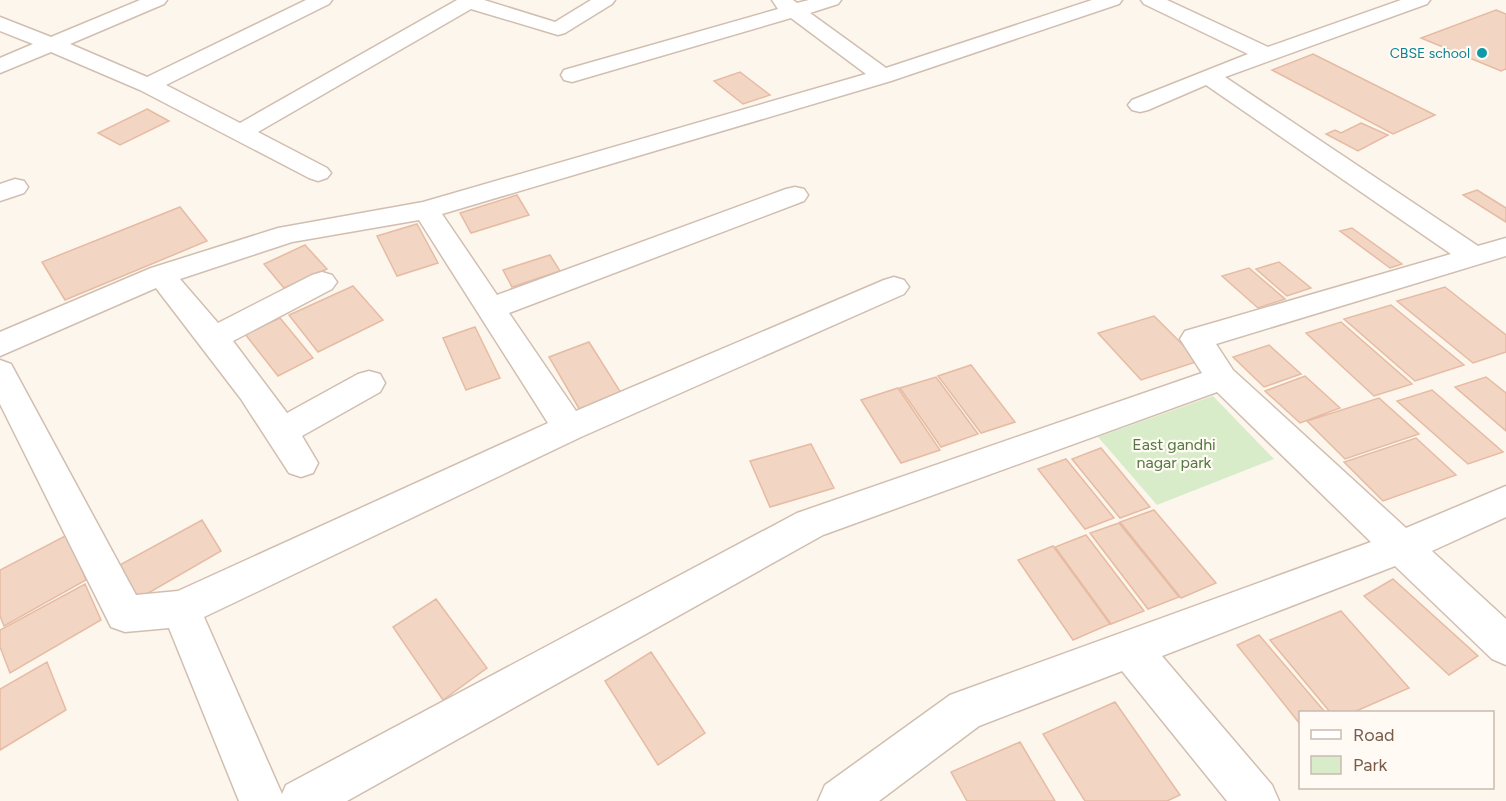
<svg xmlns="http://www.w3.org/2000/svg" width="1506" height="801" font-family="Figtree,sans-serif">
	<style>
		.green { fill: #d8ecc9 }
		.building { fill: #f3d5c3; stroke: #e6bba3; stroke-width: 1.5 }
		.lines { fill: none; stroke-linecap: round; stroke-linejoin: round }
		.minor-casing { stroke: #d1beb0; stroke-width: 3 }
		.minor { fill: #fff; fill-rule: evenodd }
		.culture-dot { fill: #0f9aa8; stroke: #fffaf3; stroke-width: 2 }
		.labels { text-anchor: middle; stroke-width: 4.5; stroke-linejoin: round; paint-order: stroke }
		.far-culture-label { font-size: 14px; fill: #0d838f; stroke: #fffaf3; text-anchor: end }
		.park-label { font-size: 16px; fill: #537a41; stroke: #fffaf3 }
	</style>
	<rect width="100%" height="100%" fill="#fdf6ec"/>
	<!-- green -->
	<path class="green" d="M1213 396 1274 459 1157 505 1098 437Z"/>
	<!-- building -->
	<path class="building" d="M1496 10 1506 14V69L1501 71 1421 38Z
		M1313 54 1435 115 1393 134 1272 70Z
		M740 72 770 95 743 104 714 81Z
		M147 109 169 121 120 145 98 133Z
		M1361 123 1388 135 1358 151 1326 134 1335 130 1341 133Z
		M1477 190 1506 208V222L1463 195Z
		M517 195 529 215 471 233 460 213Z
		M180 207 207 241 65 300 42 262Z
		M417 224 438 263 397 276 377 236Z
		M1352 228 1402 264 1390 268 1340 231Z
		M305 245 327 269 284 288 264 264Z
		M550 255 560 271 512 287 503 270Z
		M1279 262 1311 288 1287 296 1256 269Z
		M1249 268 1285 299 1258 308 1222 276Z
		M353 286 383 320 318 352 289 315Z
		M1445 287 1506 335V352L1473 363 1397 301Z
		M1391 305 1464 365 1415 381 1344 319Z
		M1154 316 1199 361 1141 380 1098 333Z
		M280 318 313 358 278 376 245 334Z
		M1341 322 1412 384 1374 396 1306 333Z
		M475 327 500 378 466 390 443 338Z
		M589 342 623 396 581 412 549 357Z
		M1269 345 1301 374 1264 387 1233 357Z
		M971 365 1015 422 981 433 938 376Z
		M1305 376 1340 408 1300 423 1265 391Z
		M936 377 978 434 941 447 900 388Z
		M1486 377 1506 393V431L1455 387Z
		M898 388 940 450 901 463 861 400Z
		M1432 390 1503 452 1468 464 1397 401Z
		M1379 398 1419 434 1345 459 1307 421Z
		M1416 438 1456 475 1383 501 1344 462Z
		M811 444 834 488 770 507 750 461Z
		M1101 448 1150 507 1120 518 1072 459Z
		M1066 459 1114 518 1085 529 1038 469Z
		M1154 510 1216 583 1181 598 1120 522Z
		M202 520 221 551 133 602 116 567Z
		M1119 523 1179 597 1148 609 1090 533Z
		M67 535 86 580 4 626 0 616V570Z
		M1086 535 1144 611 1111 624 1055 547Z
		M1053 546 1110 624 1073 640 1018 560Z
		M1393 579 1478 656 1449 675 1364 596Z
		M85 584 101 620 10 673 0 647V630Z
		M436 599 487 668 443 700 393 627Z
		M1341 611 1409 688 1354 712H1330L1270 640Z
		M1259 635 1325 712H1300V724L1237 645Z
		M651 652 705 733 658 765 605 681Z
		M47 662 66 710 0 750V689Z
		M1115 702 1180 795 1167 801H1085L1043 734Z
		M1020 742 1055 801H967L951 772Z"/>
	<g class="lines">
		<defs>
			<path id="minor" d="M140 0H167L164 4 70 44 147 77 306 0H332L329 4 166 85 240 123 457 0H484L555 22 591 0H615L612 4 565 33 558 35 471 9 258 132 327 168 331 173 327 178 318 181 309 178 140 90 51 52 0 73V58L33 44 0 31V17L51 37Z
				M772 0H793L797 3 809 0H841L838 4 810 13 886 68 1092 0H1122L1119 4 891 81 442 214 497 295 786 189 795 187 804 189 808 195 804 201 509 313 576 411 884 280 894 277 904 280 909 287 904 294 581 437 204 617 282 794 286 785 797 513 1202 373 1180 339 1185 331 1451 254 1206 85 1148 110 1140 112 1132 110 1128 105 1132 100 1248 54 1144 4 1141 0H1167L1268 47 1401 0H1430L1427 4 1225 77 1478 246 1506 238V256L1216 344 1233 370 1406 528 1506 486V517L1432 551 1506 619V665L1492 659 1395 566 1162 656 1272 785 1279 801H1227L1122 671 979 726 879 801H818L825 785 950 695 1371 542 1217 392 823 535 347 801H239L169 628 125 632 111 627 0 404V360L11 364 136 595 178 591 548 423 419 220 292 242 180 279 218 323 312 275 322 272 332 275 337 282 332 289 233 341 287 413 358 374 369 371 380 374 385 383 380 392 302 436 318 463 313 473 301 477 289 473 241 399 156 288 0 356V332L151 268 278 228 423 202 866 74 791 18 572 82 564 80 561 75 564 70 778 9Z
				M15 179 24 181 28 187 24 193 0 201V184Z"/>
		</defs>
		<!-- minor casing -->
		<use href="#minor" class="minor-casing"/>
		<!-- minor -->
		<use href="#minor" class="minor"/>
	</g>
	<!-- markers -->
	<circle class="culture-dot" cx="1482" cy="53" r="6"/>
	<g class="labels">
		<!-- far-culture labels -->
		<g class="far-culture-label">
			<text x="1470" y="58">CBSE school</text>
		</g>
		<!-- park labels -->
		<g class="park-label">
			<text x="1174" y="450">East gandhi<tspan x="1174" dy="18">nagar park</tspan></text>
		</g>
	</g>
	<!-- legend -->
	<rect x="1299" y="711" width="195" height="78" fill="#fffaf3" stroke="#cabbb1" stroke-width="1.5"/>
	<rect x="1311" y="730" width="30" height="9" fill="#ffffff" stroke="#cabbb1" stroke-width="1.5"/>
	<text x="1353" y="741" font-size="18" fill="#7a5c4d">Road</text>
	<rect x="1311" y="756" width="30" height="18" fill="#d8ecc9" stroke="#cabbb1" stroke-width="1.5"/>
	<text x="1353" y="771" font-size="18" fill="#7a5c4d">Park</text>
</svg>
